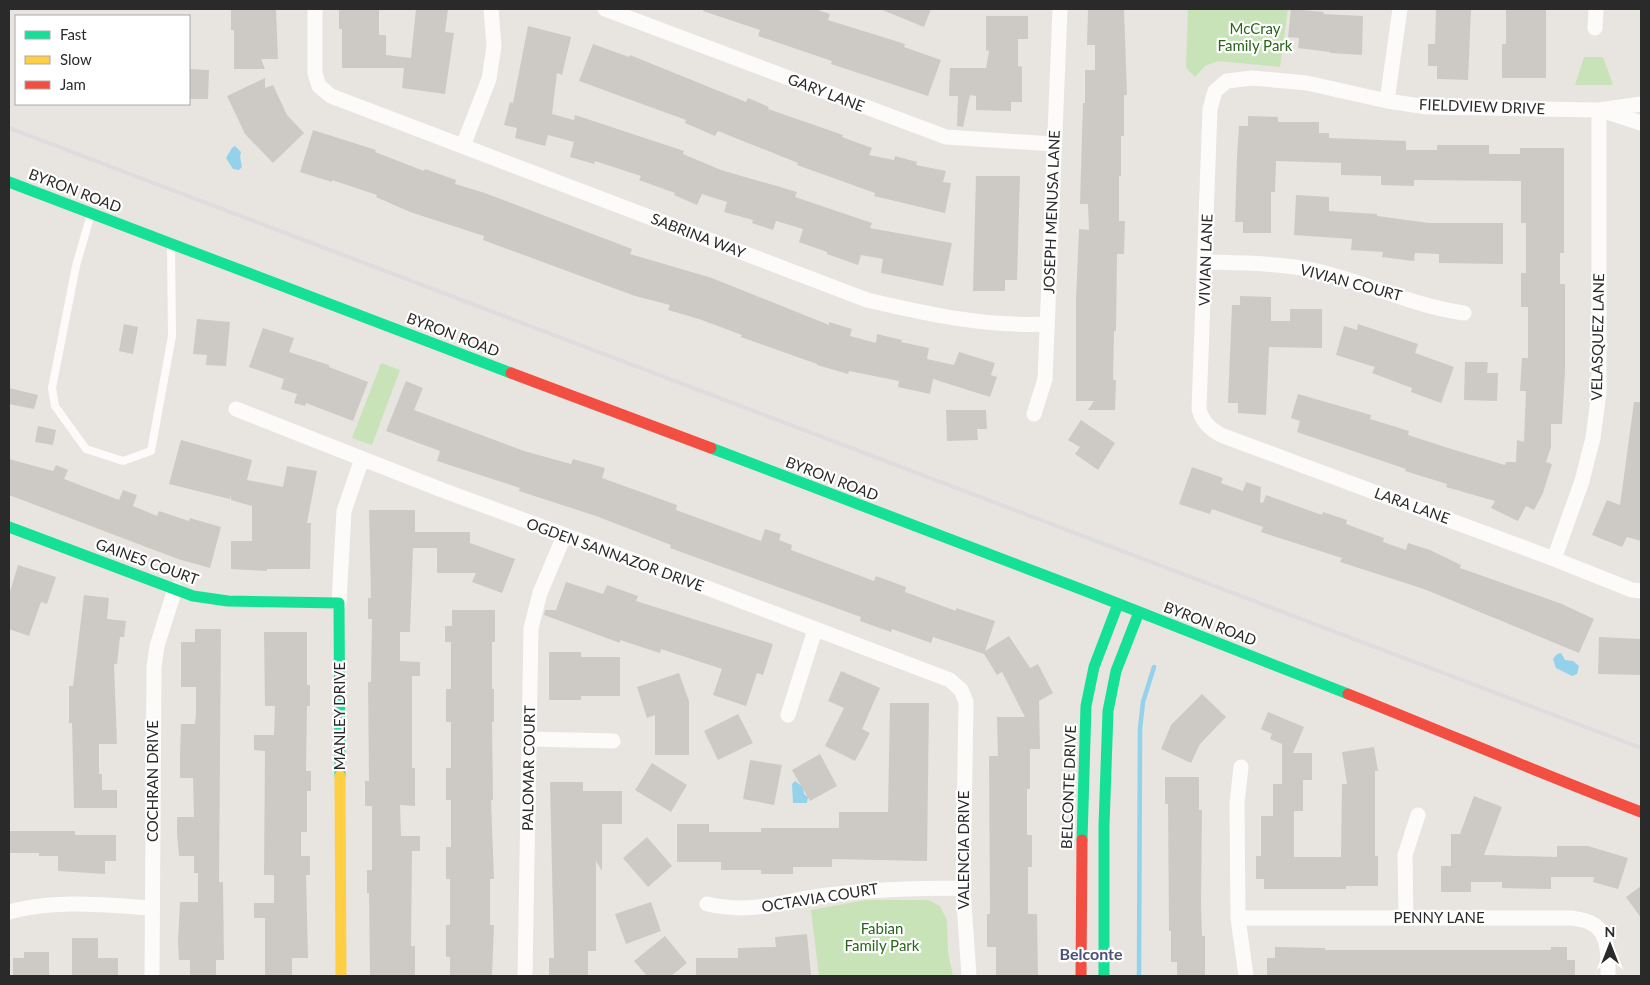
<svg xmlns="http://www.w3.org/2000/svg" width="1650" height="985" font-family="Lato,sans-serif">
	<style>
		.green { fill: #c9e3b8 }
		.water { fill: #93d2ea }
		.lines { fill: none; stroke-linecap: round; stroke-linejoin: round }
		.stream { stroke: #93d2ea; stroke-width: 4.5 }
		.building { fill: #cdcac6 }
		.lane { stroke: #fcfbfa; stroke-width: 8 }
		.street { stroke: #fcfbfa; stroke-width: 15 }
		.fast { stroke: #16e098; stroke-width: 11 }
		.slow { stroke: #ffcf43; stroke-width: 11 }
		.jam { stroke: #f24e42; stroke-width: 11 }
		.rail { stroke: #dddcde; stroke-width: 4 }
		.labels { text-anchor: middle; stroke-width: 4.5; stroke-linejoin: round; paint-order: stroke }
		.park-label { font-size: 15px; fill: #28661a; stroke: #fff }
		.street-label { font-size: 15px; fill: #2a2a2a; stroke: #fff }
		.neighbourhood-label { font-size: 16px; font-weight: bold; fill: #4a527a; stroke: #fff }
	</style>
	<rect width="100%" height="100%" fill="#e8e4df"/>
	<!-- green -->
	<path class="green" d="M1188 9H1288L1280 67 1218 61 1205 66 1195 77 1186 68Z
		M1584 57H1603L1613 85H1575Z
		M381 363 400 370 372 445 352 438Z
		M866 900H928L940 906 947 920 948 953 953 976H819L811 910Z"/>
	<!-- water -->
	<path class="water" d="M235 146 241 152 240 157 242 167 239 170 233 169 226 158 232 148Z
		M1561 653 1565 660 1573 661 1579 666 1577 674 1572 676 1556 668 1553 659 1557 654Z
		M795 781 803 787 804 794 808 797 807 803H793L792 784Z"/>
	<g class="lines">
		<!-- stream -->
		<path class="stream" d="M1139 976 1140 729 1143 702 1154 667"/>
	</g>
	<!-- building -->
	<path class="building" d="M231 9H276L278 59H261L265 69H234V30H231Z
		M339 9H379V35H386V55L411 58 416 9H448L445 32 454 33 445 94 402 88 404 68H342V29H339Z
		M704 9H815L830 14 828 20 905 44 904 47 941 60 928 96 831 64 832 61 758 36 760 30 703 11Z
		M880 9H931L924 27Z
		M1088 9H1124L1127 95H1124V136H1121V176H1119V221H1125L1124 254H1117L1116 331H1114L1113 380H1116L1115 410H1088L1094 401H1076V301L1079 229 1089 230 1088 204H1080L1083 103H1085V70H1095V45H1087Z
		M1291 9 1324 12 1323 14 1363 16 1362 55 1330 53V52L1298 48 1299 38 1288 37Z
		M1436 9H1471L1468 80 1437 79V66H1428V44H1435Z
		M1506 9H1546V78H1502V44H1506Z
		M986 16H1028V39H1018V66L1022 67V102H1011V111L976 110V96L970 95 963 127 957 126 958 96H949L950 68H986L989 51 986 50Z
		M528 26 571 37 562 75 557 73 552 114 574 120 575 115 684 151 683 154 721 170 797 192 795 197 872 223 870 228 952 243 943 286 881 273 883 259 861 255 858 265 827 254V252L799 242 803 229 776 221 773 230 752 223 753 220 724 212 727 202 702 194 697 205 674 195 675 193 639 180 641 176 595 161 594 164 570 157 574 142 548 135 545 146 515 138 517 128 504 125 510 102 513 103Z
		M593 44 629 57 630 55 746 102 748 98 769 107 768 109 843 135 842 137 872 148 869 155 894 160 895 156 917 162 916 165 946 171 943 182 951 183 945 213 874 196 875 193 797 165 798 163 718 131 715 136 685 123 686 120 579 81Z
		M189 69 209 70 208 99H189Z
		M265 78V88L273 85 287 115 304 133 273 163 245 134 227 96Z
		M1248 116 1278 117V122H1319V133H1329V138L1406 141V150H1437V145H1489V154H1520V148H1564V253H1560V284H1565V371L1562 424H1551V447L1546 462 1552 464 1543 493 1534 510 1526 506 1518 521 1491 508 1495 501 1446 487 1447 484 1405 471 1406 469 1297 432 1300 421 1291 418 1298 394 1371 415 1370 419 1409 431 1408 435 1448 448 1505 465 1506 462H1516L1517 440 1524 442 1526 391H1520L1522 358H1528V307H1521V273H1526V223H1521V181L1414 180V186L1381 185V176L1341 175V163L1276 161 1275 192H1271V233H1243V222H1235L1237 157 1239 126H1248Z
		M313 130 376 150 375 152 424 171 425 169 456 180 455 184 485 193 632 249 630 254 712 278 829 325V322L852 329 850 336 876 343 877 334 902 340 901 342 929 348 927 359 954 365 959 352 995 363 991 375 997 377 990 397 933 379 930 394 898 387 899 381 849 371 848 374 817 365V364L741 337 742 335 699 319 668 310 670 305 635 296 483 240 484 236 410 212 376 197 377 195 332 180V182L300 172Z
		M976 176H1020L1017 280H1005V291H973Z
		M1296 195 1329 197V211L1377 214V216L1429 223H1503V264L1439 263V254L1415 253 1414 261 1382 257 1383 252 1351 250 1352 239 1294 235Z
		M1240 296 1271 297V321H1290V309H1322V348L1269 347 1266 415 1238 413V403H1228L1232 305H1240Z
		M197 319 230 322 226 366 206 365 207 355 193 354Z
		M124 324 138 327 133 354 119 351Z
		M1358 324 1418 344 1415 353 1454 367 1441 403 1411 392 1412 388 1372 373 1375 367 1336 355 1344 326 1357 330Z
		M263 328 294 338 289 352 329 365V367L368 382 353 421 306 403 305 406 294 403 297 394 281 389 284 379 249 367Z
		M1465 362H1488L1487 373H1498L1497 401 1464 400Z
		M406 381 423 388 414 410 524 451 571 464 573 459 605 468 602 478 677 505 676 510 761 541 765 529 781 534 779 540 792 545 791 550 874 581 876 576 906 587 905 592 956 611V608L995 621 985 651 1009 636 1030 668 1038 664 1053 693 1039 701 1040 749H1030V789H1027V835H1032V867H1028V914H1037L1038 976H996V947H987V914H990L989 756H998L997 717H1025L1002 672 997 675 984 654 933 637 931 643 892 629 891 632 860 621 861 617 670 548 671 545 596 516 519 491 520 488 437 461 440 451 386 431Z
		M9 388 38 395 34 409 9 404Z
		M1634 402H1641V541L1627 537 1622 547 1592 535 1607 500 1620 505Z
		M946 410H986L987 429H977L978 440 947 441Z
		M1081 420 1115 443 1098 470 1075 454 1080 447 1068 440Z
		M38 426 56 430 53 445 35 442Z
		M181 440 252 460 247 480 283 487 287 466 317 471 307 523H311L310 569H267V571L231 569V541H252V506L231 500V494L230 499 169 484Z
		M9 459 53 471 56 465 68 470 64 479 119 500 123 490 137 495 133 506 157 516 159 511 189 521 190 518 221 527 210 568 178 559 9 495Z
		M1192 467 1223 478 1221 483 1243 491 1246 482 1261 487 1260 502 1263 503 1266 495 1322 515 1323 512 1347 520 1346 524 1384 538 1383 542 1406 550 1408 543 1430 550 1461 565 1460 568 1562 604 1594 619 1579 653 1424 589 1340 562 1342 558 1261 532 1263 527 1212 509 1210 514 1179 504Z
		M369 510H415V532H470V543L515 559 502 593 472 582 476 573H437V548H413L410 632H400V661L420 662V676H412V768H415V806L400 805 401 836H420V851H412L411 946H415V976H370L369 893H367V870H372V806H365V781H369L368 682H371L372 619H368V598H371Z
		M18 565 56 577 47 604 41 602 29 636 9 629V595Z
		M566 582 603 594 607 585 638 596 636 601 773 644 763 675 757 673 746 706 713 695 722 669 661 649 660 653 620 640V643L544 615 545 610H556Z
		M84 595 109 598 107 619 126 621 124 637H120L117 664H114L117 744H99V774H102V790H117V808H74L72 723H69V686H73Z
		M452 610H495V642H492V689H494V722H492L493 800H491L494 879H490V925H494L492 976H450V957H446V925H450V879H446V847H451V800H446V768H451V722H446V689H451V642H445V626H452Z
		M195 629H221L219 882H223L224 960H216V976H190V960H179L178 941 180 902H198V873H194V856H179L177 834V817H194L193 778H180V755L181 724H195L196 714V687H181V642H195Z
		M264 632H307V685H310V706H307L306 771H311V791H307V832H301V856H310V875H306L308 958H292V976H265V918H254V903H274V875H264L265 751 254 750V735H274L275 706H265Z
		M1599 637 1641 639V675L1598 674Z
		M549 652H581V657H620V696H581V700H549Z
		M841 671 880 688 862 729 870 733 855 761 825 746 844 708 828 701Z
		M679 673 689 701V755H655V715L647 718 637 687Z
		M1202 694 1226 717 1200 744 1191 763 1161 749 1171 725Z
		M890 703H929L927 861 832 859V867H793V874H761V870H721V862H677V824H709V832H761V828H839V812H888Z
		M1268 712 1304 727 1293 753H1312V780H1303V811H1294V857H1341L1342 784H1347L1342 752 1374 747 1378 771H1375V856H1378V886H1346V889H1264V879H1256V856H1261V816H1273V784H1282V744L1270 739 1272 734 1261 729Z
		M738 714 753 743 718 760 704 731Z
		M820 754 837 786 810 801 792 770Z
		M750 760 782 765 774 805 743 799Z
		M652 763 687 785 671 812 635 790Z
		M1165 777H1199V810H1202L1201 904 1202 936H1205V976H1177V962H1171V931H1169L1168 804H1165Z
		M550 782H583V791H622V824H602V871L596 861V951H588V976H549V958H554Z
		M1474 796 1502 807 1484 855 1557 857V846H1588L1628 858 1618 889 1593 882 1594 877H1551V889L1502 888V882H1471V892H1441V866H1451V834H1460Z
		M9 831H75V835H116V861H105V874L58 871V856H39V853H9Z
		M647 837 672 866 648 887 623 858Z
		M1641 886V918L1626 897Z
		M651 902 661 931 626 944 615 914Z
		M807 934 811 975 696 976V958H738V948L776 947 775 937Z
		M665 936 687 963 671 976H647L634 961Z
		M72 938H98V958H118V975H72Z
		M1275 947 1325 948V950H1551V947H1567V960H1575V976H1267V958H1275Z
		M24 952H49V976H13V958H24Z"/>
	<g class="lines">
		<!-- lane -->
		<path class="lane" d="M91 214 76 266 52 388 55 406 86 449 123 461 151 451 172 336 171 244"/>
		<!-- street -->
		<path class="street" d="M315 9V73L319 86 331 96 867 300C927 314 986 327 1047 324
			M605 9 946 137 1054 144
			M1595 28 1596 9
			M1387 101 1400 9
			M1641 104 1599 110 1427 107 1387 101 1307 83 1252 78 1227 81 1215 91 1210 109 1199 409C1202 422 1210 429 1221 435L1554 559 1632 590 1641 591
			M1601 110 1641 123
			M463 146 489 79 494 46 491 9
			M1206 262C1242 263 1278 263 1313 270 1364 281 1412 306 1464 313
			M236 409 442 490 649 566 950 680 961 690 966 702 963 888 969 976
			M1034 414 1045 379 1060 9
			M1554 559 1582 481 1593 438 1599 392V110
			M339 603 344 511 362 459
			M788 715 815 630
			M530 739 613 741
			M1241 767 1237 803 1238 918 1246 976
			M707 904C756 915 782 900 828 895 874 889 917 888 963 888
			M9 912C55 899 105 905 152 908
			M1238 918H1572C1578 919 1586 920 1591 923 1610 932 1608 959 1608 976
			M1406 918 1405 855 1418 815
			M152 976 154 667 157 646 175 589
			M525 976 531 628 540 593 564 536"/>
		<!-- fast -->
		<path class="fast" d="M9 182 511 373
			M711 448 1091 593 1348 694
			M9 527 193 596 228 601 339 603 340 776
			M1082 840 1086 706 1094 667 1118 604
			M1104 976V826L1108 711 1116 671 1139 612"/>
		<!-- slow -->
		<path class="slow" d="M340 776 341 976"/>
		<!-- jam -->
		<path class="jam" d="M511 373 711 448
			M1348 694C1446 733 1542 774 1641 812
			M1081 976 1082 840"/>
		<!-- rail -->
		<path class="rail" d="M9 128 1641 748"/>
	</g>
	<g class="labels">
		<!-- park labels -->
		<g class="park-label">
			<text x="1255" y="34">McCray<tspan x="1255" dy="17">Family Park</tspan></text>
			<text x="882" y="934">Fabian<tspan x="882" dy="17">Family Park</tspan></text>
		</g>
		<!-- street labels -->
		<g class="street-label">
			<text transform="translate(826 93) rotate(21)" y="5">GARY LANE</text>
			<text transform="translate(1482 107) rotate(2)" y="5">FIELDVIEW DRIVE</text>
			<text transform="translate(75 191) rotate(21)" y="5">BYRON ROAD</text>
			<text transform="translate(1052 212) rotate(-88)" y="5">JOSEPH MENUSA LANE</text>
			<text transform="translate(698 236) rotate(21)" y="5">SABRINA WAY</text>
			<text transform="translate(1206 260) rotate(-88)" y="5">VIVIAN LANE</text>
			<text transform="translate(1351 283) rotate(15)" y="5">VIVIAN COURT</text>
			<text transform="translate(453 335) rotate(21)" y="5">BYRON ROAD</text>
			<text transform="translate(1598 337) rotate(-89)" y="5">VELASQUEZ LANE</text>
			<text transform="translate(832 479) rotate(21)" y="5">BYRON ROAD</text>
			<text transform="translate(1412 506) rotate(20)" y="5">LARA LANE</text>
			<text transform="translate(615 555) rotate(20)" y="5">OGDEN SANNAZOR DRIVE</text>
			<text transform="translate(147 562) rotate(20)" y="5">GAINES COURT</text>
			<text transform="translate(1210 624) rotate(21)" y="5">BYRON ROAD</text>
			<text transform="translate(340 716) rotate(-90)" y="5">MANLEY DRIVE</text>
			<text transform="translate(529 768) rotate(-89)" y="5">PALOMAR COURT</text>
			<text transform="translate(153 781) rotate(-90)" y="5">COCHRAN DRIVE</text>
			<text transform="translate(1069 787) rotate(-88)" y="5">BELCONTE DRIVE</text>
			<text transform="translate(964 850) rotate(-90)" y="5">VALENCIA DRIVE</text>
			<text transform="translate(820 898) rotate(-9)" y="5">OCTAVIA COURT</text>
			<text x="1439" y="923">PENNY LANE</text>
		</g>
		<!-- neighbourhood labels -->
		<g class="neighbourhood-label">
			<text x="1091" y="960">Belconte</text>
		</g>
	</g>
	<!-- border -->
	<rect width="1650" height="985" fill="none" stroke="#2a2a2a" stroke-width="20"/>
	<!-- legend -->
	<rect x="15" y="15" width="175" height="90" fill="#ffffff" stroke="#aaaaaa"/>
	<rect x="25" y="31" width="25" height="8" fill="#16e098" stroke="#aaaaaa"/>
	<text x="60" y="40" font-size="15" fill="#2a2a2a">Fast</text>
	<rect x="25" y="56" width="25" height="8" fill="#ffcf43" stroke="#aaaaaa"/>
	<text x="60" y="65" font-size="15" fill="#2a2a2a">Slow</text>
	<rect x="25" y="81" width="25" height="8" fill="#f24e42" stroke="#aaaaaa"/>
	<text x="60" y="90" font-size="15" fill="#2a2a2a">Jam</text>
	<!-- north arrow -->
	<g transform="translate(1610 945)" stroke="#ffffff" stroke-width="4" paint-order="stroke">
	<path d="M0-4L9 19L0 12L-9 19Z" fill="#2a2a2a"/>
	<text y="-8" font-size="14" font-weight="bold" text-anchor="middle" fill="#2a2a2a">N</text>
	</g>
</svg>
